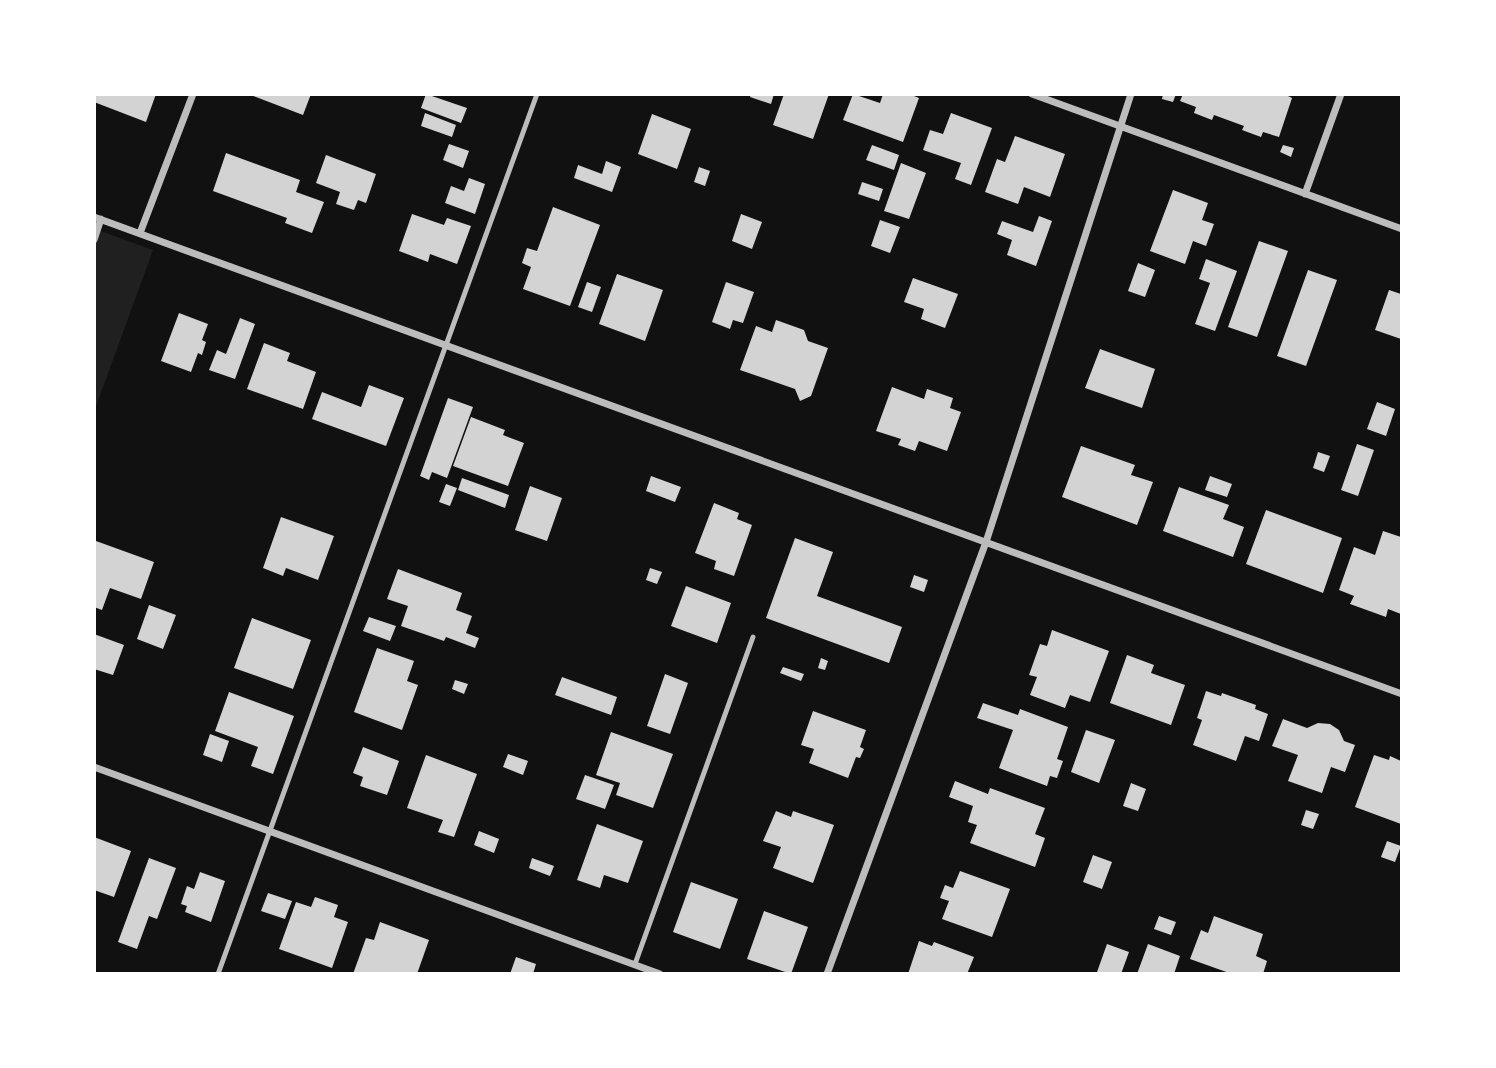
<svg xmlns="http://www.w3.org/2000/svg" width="1496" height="1068" font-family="'Alegreya Sans',sans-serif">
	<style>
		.green { fill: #202020 }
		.building { fill: #d3d3d3 }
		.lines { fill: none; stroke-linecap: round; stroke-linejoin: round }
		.service { stroke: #bcbcbc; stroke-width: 5 }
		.minor { stroke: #bcbcbc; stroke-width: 7 }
	</style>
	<rect width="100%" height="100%" fill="#111"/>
	<!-- green -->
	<path class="green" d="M95 229 153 250 95 409Z"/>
	<!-- building -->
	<path class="building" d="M96 94H156L146 122 94 102Z
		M248 94H311L303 115Z
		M426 94 467 108 461 123 421 108Z
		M751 94H774L771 104 750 97Z
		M784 94H829L813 139 773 125Z
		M853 94 880 103 883 94H909L919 98 903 142 843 120Z
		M1163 94H1176L1173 102 1162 99Z
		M1183 94H1284L1292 98 1279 137 1263 132 1261 137 1242 130 1244 126 1214 115 1212 120 1194 113 1196 107 1180 101Z
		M425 113 456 125 452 137 421 126Z
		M951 113 992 128 971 185 955 179 961 163 923 150 930 130 943 134Z
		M652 114 691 129 677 169 638 154Z
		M1015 136 1065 154 1050 197 1024 187 1018 204 985 192 997 159 1005 162Z
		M449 144 469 151 463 168 443 160Z
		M872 145 899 155 894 170 866 160Z
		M1283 145 1294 148 1291 157 1280 152Z
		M226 153 300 180 296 192 324 202 312 233 285 223 287 218 213 191Z
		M326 155 376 174 366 203 358 200 354 210 336 204 340 192 316 183Z
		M606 161 621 167 612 192 574 178 578 165 602 174Z
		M901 163 926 173 909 219 884 211Z
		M699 167 710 171 705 186 694 182Z
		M469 178 485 184 475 214 445 203 451 186 464 191Z
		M862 182 883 189 879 201 858 194Z
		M1173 190 1208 203 1202 220 1214 224 1206 246 1193 241 1185 264 1150 251Z
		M553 207 600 225 570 306 523 289 531 267 522 263 527 248 537 251Z
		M412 214 444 225 447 218 471 226 457 264 430 254 428 262 399 251Z
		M741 214 762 222 752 249 732 241Z
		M1039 216 1052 221 1036 266 1007 255 1012 240 997 234 1002 221 1033 232Z
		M880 220 900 227 890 253 871 246Z
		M1259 241 1288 251 1257 337 1228 327Z
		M1206 259 1237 271 1215 331 1195 324 1210 283 1199 279Z
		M1138 263 1155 270 1145 297 1128 291Z
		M1308 270 1337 280 1306 366 1277 356Z
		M617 274 663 290 645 341 599 324Z
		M913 278 958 294 945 328 921 319 924 309 904 302Z
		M587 282 601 287 592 312 578 307Z
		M726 282 754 292 743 323 733 320 730 329 712 322Z
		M1389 290 1401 294V339L1375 330Z
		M179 313 208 324 202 340 206 342 202 355 198 353 191 372 161 361Z
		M240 318 255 324 235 379 209 370 217 350 226 354Z
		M776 320 804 330 808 341 828 348 811 396 800 401 795 389 740 370 756 326 772 332Z
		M264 343 290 353 287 361 316 372 303 409 247 389Z
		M1100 349 1155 369 1142 408 1085 388Z
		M369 385 404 398 386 446 312 419 322 392 361 407Z
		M892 387 924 399 927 389 953 398 950 408 961 412 947 451 919 441 915 451 898 445 901 439 876 431Z
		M448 398 473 407 447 478 432 472 429 480 420 476Z
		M1377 402 1395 409 1386 436 1367 429Z
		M471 417 505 430 503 435 524 443 508 486 453 466Z
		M1357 444 1374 450 1358 496 1341 490Z
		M1081 446 1135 465 1131 475 1153 482 1137 525 1062 497Z
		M1318 452 1330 456 1324 472 1313 468Z
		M651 476 681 487 675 502 646 491Z
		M1210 476 1232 484 1227 497 1205 490Z
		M462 478 509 495 505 508 458 490Z
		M446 484 457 488 450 506 439 502Z
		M530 486 562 498 547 541 515 530Z
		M1179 487 1229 505 1223 519 1244 527 1233 557 1163 531Z
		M714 503 739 513 737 519 752 525 734 576 714 569 716 561 695 553Z
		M1266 510 1342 538 1323 593 1246 564Z
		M281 517 334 536 318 580 286 568 283 576 263 568Z
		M1383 531 1401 537V614L1388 609 1386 617 1350 604 1354 596 1339 590 1354 547 1375 555Z
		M795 538 833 552 817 596 902 627 889 663 766 618Z
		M96 541 154 562 141 599 110 588 102 610 94 607Z
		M650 568 662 572 657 584 646 580Z
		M398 569 462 593 456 610 472 616 466 633 479 638 475 648 446 637 444 641 401 626 408 606 387 599Z
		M914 575 928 580 924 592 910 587Z
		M686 586 731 603 717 643 671 626Z
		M149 605 176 615 163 649 137 639Z
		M369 617 396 626 390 641 363 631Z
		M252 618 311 640 293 689 234 668Z
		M1052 630 1109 651 1090 702 1070 695 1065 708 1030 695 1037 677 1029 675 1040 644 1047 646Z
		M94 634 124 645 113 675 94 669Z
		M377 648 414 661 407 681 418 685 402 730 354 712Z
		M1127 655 1154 665 1151 673 1185 685 1171 725 1110 703Z
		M821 658 828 661 825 670 818 668Z
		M783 667 804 674 801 681 780 673Z
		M665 674 688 683 670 734 647 726Z
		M562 677 617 697 611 715 555 695Z
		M455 680 468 684 464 694 452 689Z
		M1206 691 1221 696 1222 693 1256 705 1255 709 1268 714 1259 741 1245 736 1236 761 1193 745 1202 720 1197 718Z
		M229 692 294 716 273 774 251 766 258 747 215 731Z
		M983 703 1018 715 1020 709 1068 727 1057 759 1063 761 1057 778 1050 776 1047 786 999 768 1013 730 977 718Z
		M813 711 866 730 860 747 864 749 860 758 856 757 848 778 809 763 814 749 801 745Z
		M1283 719 1307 728 1318 723 1330 724 1339 730 1344 741 1355 745 1345 772 1331 767 1322 793 1288 781 1298 755 1272 746Z
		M1086 730 1115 740 1099 783 1071 772Z
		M611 732 673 754 653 808 616 795 620 783 596 775Z
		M210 734 229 741 222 762 203 755Z
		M363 747 399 761 387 795 360 786 363 777 353 773Z
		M508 754 528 761 523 775 503 767Z
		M426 755 477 774 454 837 438 832 443 820 407 808Z
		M1374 755 1389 760 1390 756 1401 761V824L1355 807Z
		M585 775 614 785 605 809 576 799Z
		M955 781 988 794 990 788 1045 808 1035 834 1045 838 1035 867 970 843 977 825 968 822 973 806 949 797Z
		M1131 783 1146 789 1138 811 1123 806Z
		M1306 810 1319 814 1313 829 1301 825Z
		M776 811 791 817 793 811 834 825 813 883 773 868 781 847 763 841Z
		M597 824 643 841 628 883 604 875 600 888 577 880Z
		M479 831 499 839 494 853 474 845Z
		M94 837 131 851 114 897 94 890Z
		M1387 841 1401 846 1395 862 1381 857Z
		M1093 855 1112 862 1102 889 1083 882Z
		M149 858 176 868 157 919 149 916 137 949 118 942Z
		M532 858 554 866 550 876 529 868Z
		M960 871 1010 889 992 937 942 919 949 901 940 898 945 885 953 888Z
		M200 872 225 881 211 922 185 912 187 906 181 904 187 886 194 889Z
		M691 882 738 899 720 949 673 932Z
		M268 893 292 901 285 919 261 911Z
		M315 897 338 905 334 917 348 922 332 968 279 949 296 902 311 907Z
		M764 911 808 927 791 974 747 959Z
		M1159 916 1176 922 1171 935 1154 929Z
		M1214 916 1263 934 1256 956 1267 961 1263 974H1232L1190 959 1201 930 1208 933Z
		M380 922 429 940 417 974H353L366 938 374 940Z
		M919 941 932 946 934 942 974 957 967 974H908Z
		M1107 944 1129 952 1121 974 1097 972Z
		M1148 944 1180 956 1174 974H1137Z
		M516 957 536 964 533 974H510Z"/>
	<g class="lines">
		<!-- service -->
		<path class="service" d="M635 964 753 637
			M218 974 537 94"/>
		<!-- minor -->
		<path class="minor" d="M1032 94 1402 229
			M1305 194 1341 94
			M94 217 1402 694
			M140 233 193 94
			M94 240 101 219
			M94 767 660 974
			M827 974 986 542 1131 94"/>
	</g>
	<!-- border -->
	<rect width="1496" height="1068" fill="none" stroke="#ffffff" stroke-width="192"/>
</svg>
